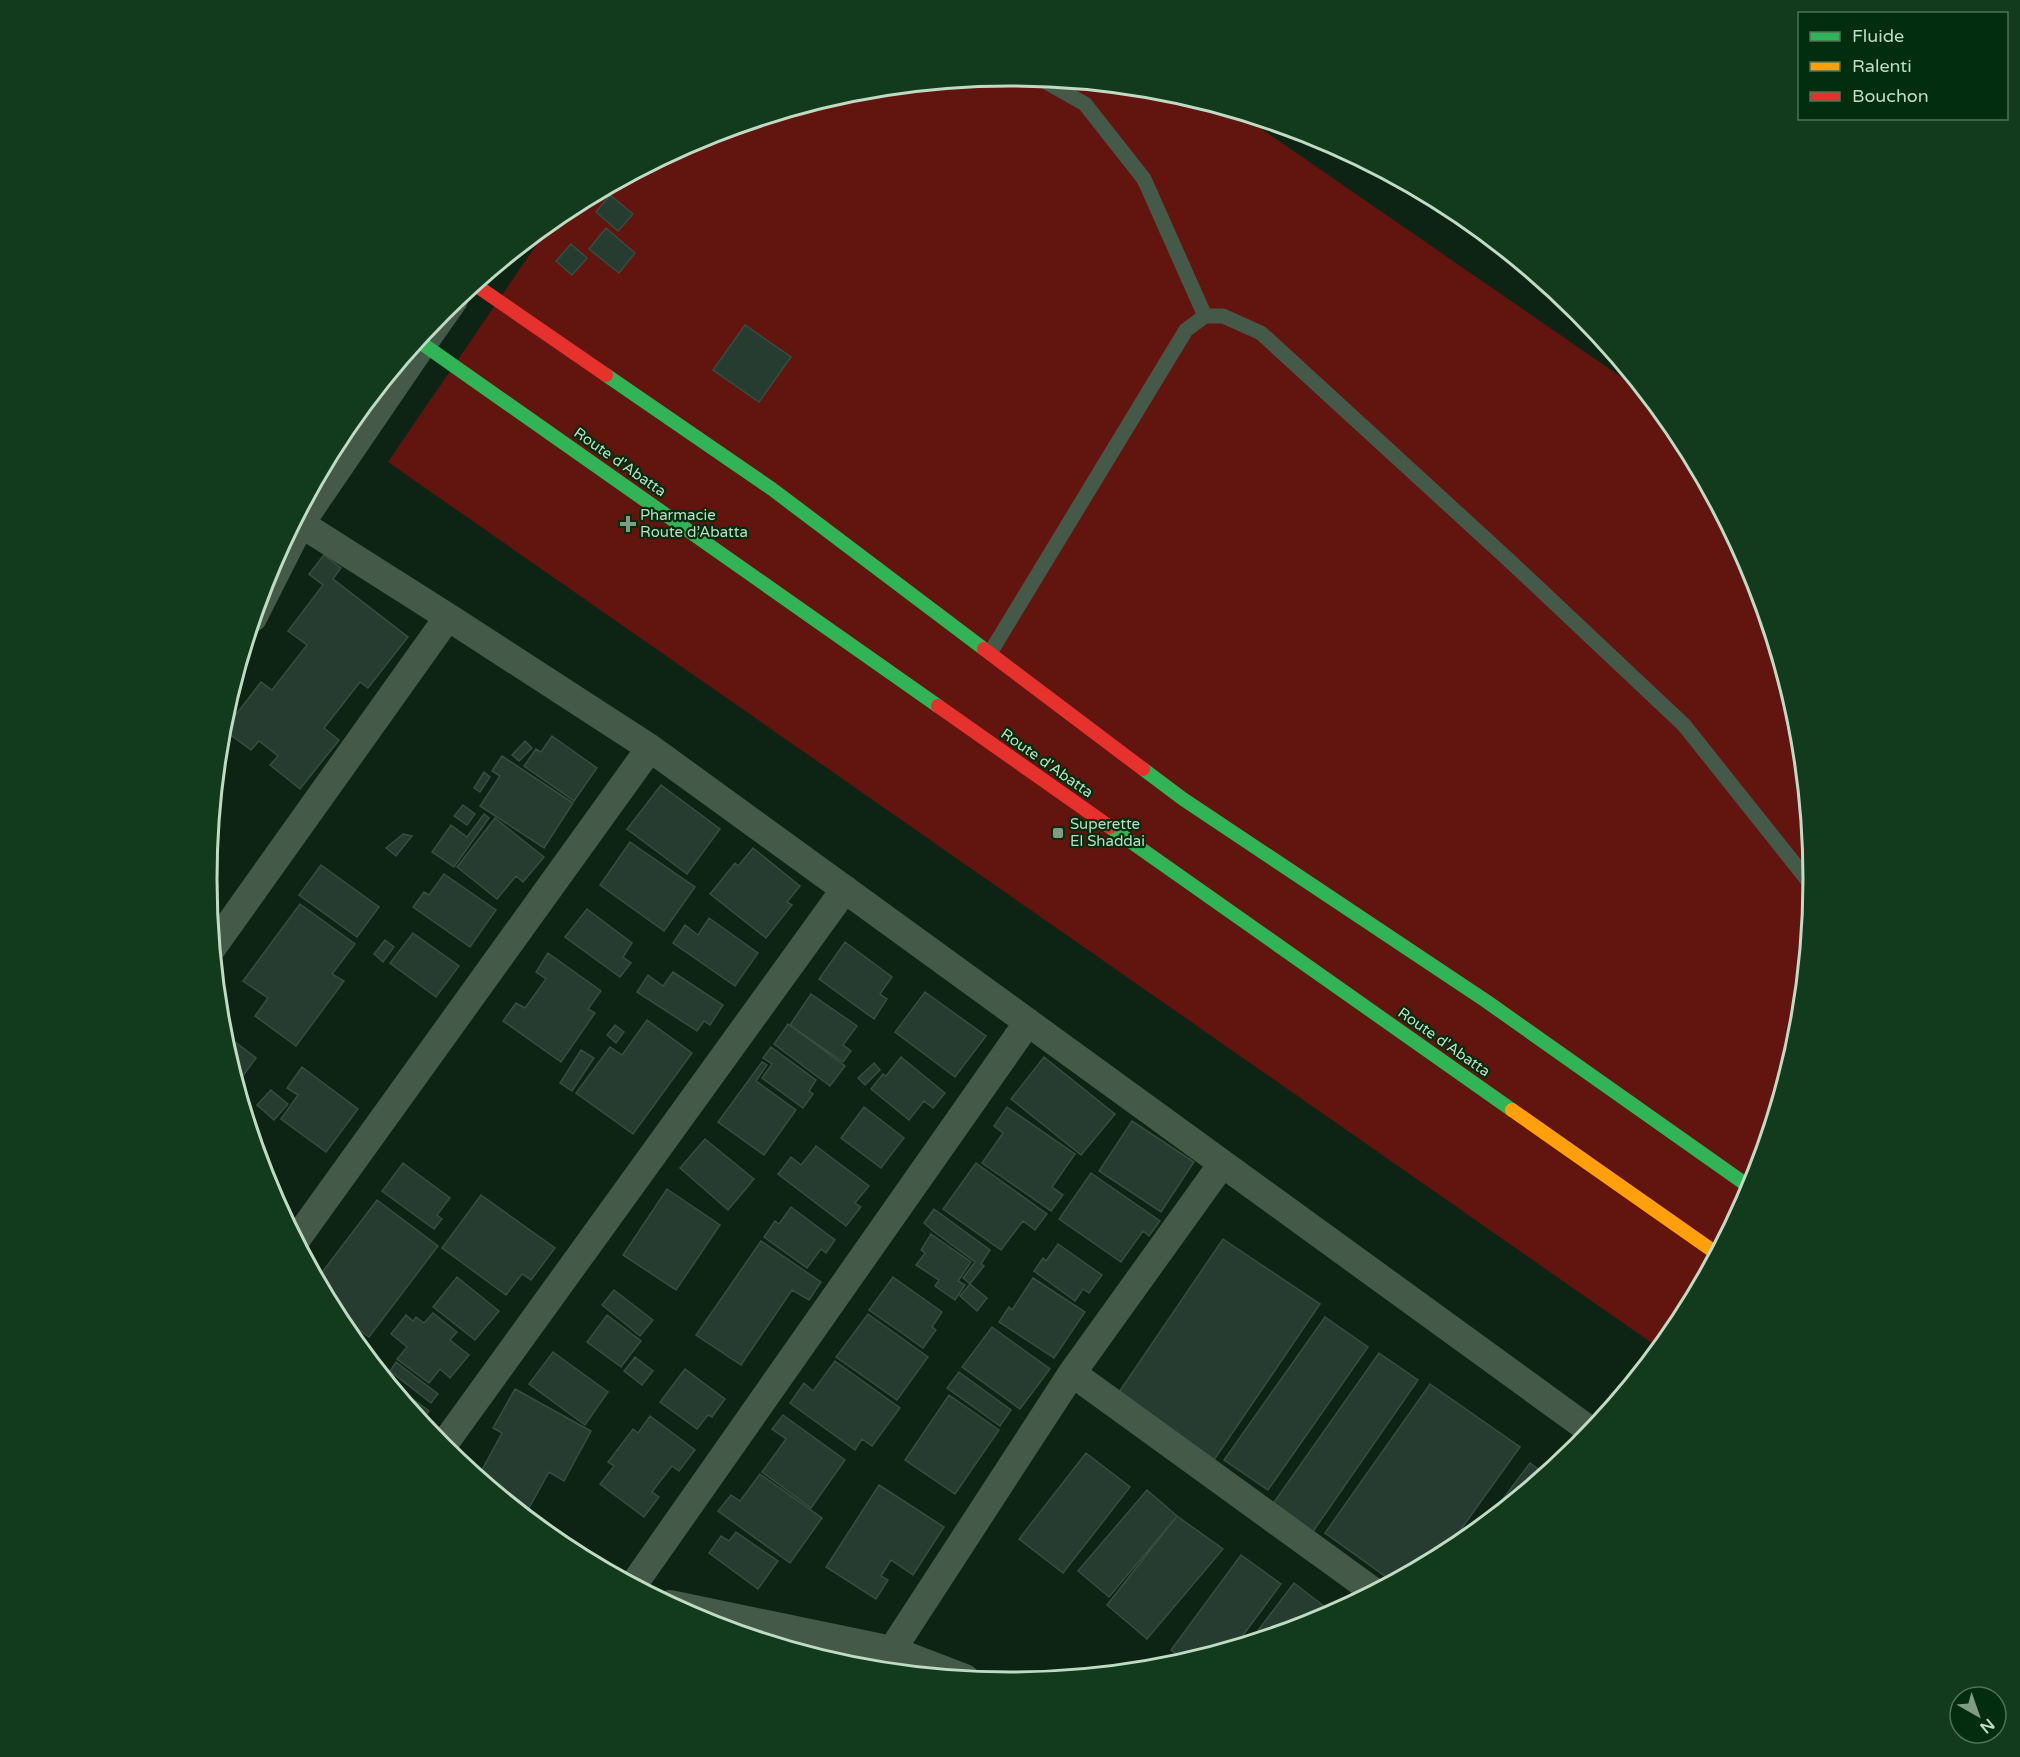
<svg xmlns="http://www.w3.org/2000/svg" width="2020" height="1757" font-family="'Varela Round',sans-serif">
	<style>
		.green { fill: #62150f }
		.building { fill: #263c30; stroke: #344e40; stroke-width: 1.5 }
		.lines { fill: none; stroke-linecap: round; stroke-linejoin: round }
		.lane { stroke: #455949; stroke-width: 15 }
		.street { stroke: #455949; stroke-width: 28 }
		.fast { stroke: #30b455; stroke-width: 14 }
		.slow { stroke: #ff9f0a; stroke-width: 14 }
		.jam { stroke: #e5322d; stroke-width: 14 }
		.poi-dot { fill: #819b85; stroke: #032d0f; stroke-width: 2 }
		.labels { text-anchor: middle; stroke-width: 4.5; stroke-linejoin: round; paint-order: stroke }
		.street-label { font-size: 15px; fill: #bfdbc3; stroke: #032d0f }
		.poi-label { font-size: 15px; fill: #bfdbc3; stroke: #032d0f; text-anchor: start }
		.rim { fill: none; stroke: #bfdbc3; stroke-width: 3 }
	</style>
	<rect width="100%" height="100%" fill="#0d2313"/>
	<!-- green -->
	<path class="green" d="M1010 75 1167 91 1237 112 1646 394 1678 432 1752 571 1798 722 1813 879 1798 1036 1752 1186 1678 1325 1659 1348 388 462 556 216 564 210 703 136 854 90Z"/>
	<!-- building -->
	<path class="building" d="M610 195 633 214 618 231 596 212Z
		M606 228 635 253 619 273 589 249Z
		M571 244 587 258 572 275 556 261Z
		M745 325 791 357 759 402 713 370Z
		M324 555 341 568 333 579 408 637 368 688 360 682 324 728 339 740 300 789 270 765 278 756 259 741 251 750 224 730 261 682 272 690 307 645 288 631 323 585 309 574Z
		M552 736 597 768 574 801 524 766 536 749 541 752Z
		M525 741 532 748 519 761 512 755Z
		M502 756 573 803 544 848 480 806 500 776 492 771Z
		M484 772 490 777 480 792 474 788Z
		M661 785 720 829 687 874 627 829Z
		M463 805 475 814 467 825 454 816Z
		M484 814 489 818 454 867 432 852 451 825 467 837Z
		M495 818 544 857 523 882 516 876 497 899 457 867Z
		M403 834 412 836 396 856 386 848Z
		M630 842 695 887 664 931 600 885Z
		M753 848 800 886 787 902 792 905 766 938 710 894 735 863 738 866Z
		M321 865 379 907 357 937 299 895Z
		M444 874 496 910 470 947 413 907 424 892 429 895Z
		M300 904 355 944 332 974 344 981 296 1046 255 1016 268 998 243 981Z
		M587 909 632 943 623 957 631 963 620 977 565 937Z
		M709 918 758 953 735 986 673 943 685 925 698 935Z
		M413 933 459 966 436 997 390 963Z
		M385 940 394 947 383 962 374 954Z
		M845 942 892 977 880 994 887 999 874 1019 819 979Z
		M548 953 601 991 588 1009 595 1013 561 1062 503 1021 516 1003 525 1008 546 979 536 972Z
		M673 972 723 1005 710 1025 704 1021 697 1031 637 992 648 975 663 986Z
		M925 992 986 1036 955 1077 895 1032Z
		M811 994 857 1026 843 1045 851 1051 843 1062 790 1025Z
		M647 1020 692 1053 633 1134 576 1093 610 1047 622 1055Z
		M788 1024 845 1066 830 1086 774 1044Z
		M615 1025 624 1032 616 1043 607 1035Z
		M222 1032 256 1058 237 1084 222 1035Z
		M771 1047 816 1080 809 1091 813 1094 803 1108 762 1078 772 1064 763 1058Z
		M581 1050 594 1058 572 1091 560 1083Z
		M901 1057 945 1093 933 1108 924 1101 909 1120 871 1089 883 1074 886 1076Z
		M1044 1057 1115 1114 1081 1155 1011 1099Z
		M762 1062 767 1065 756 1081 796 1110 764 1155 718 1122Z
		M874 1063 880 1070 865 1085 858 1078Z
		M302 1067 358 1109 326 1152 281 1119 298 1095 287 1088Z
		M271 1090 288 1104 274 1120 257 1105Z
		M864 1107 904 1138 881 1168 841 1138Z
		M1007 1107 1075 1154 1052 1187 1063 1195 1051 1211 982 1163 1003 1133 994 1126Z
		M1132 1121 1194 1162 1161 1212 1099 1171Z
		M705 1139 754 1179 728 1210 680 1168Z
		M816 1146 869 1186 855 1203 861 1207 846 1226 778 1174 791 1157 801 1165Z
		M403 1163 450 1198 437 1215 442 1219 434 1229 382 1191Z
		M976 1163 1047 1214 1035 1230 1023 1221 1001 1250 943 1209Z
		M1091 1173 1160 1221 1149 1236 1143 1231 1121 1262 1059 1219Z
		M667 1189 720 1225 676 1290 623 1255Z
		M481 1195 555 1248 531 1280 522 1274 506 1295 442 1248Z
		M377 1200 438 1246 369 1337 334 1311 317 1279Z
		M791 1207 835 1240 826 1253 821 1249 807 1268 764 1237 775 1221 779 1224Z
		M934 1209 990 1250 981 1264 984 1266 970 1284 963 1278 975 1262 933 1231 924 1223Z
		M931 1234 971 1262 958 1281 965 1285 955 1300 935 1286 939 1280 916 1265 925 1253 921 1250Z
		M1223 1239 1320 1304 1214 1460 1117 1395Z
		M761 1241 821 1282 809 1300 792 1290 741 1365 696 1335Z
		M1058 1244 1102 1275 1089 1293 1083 1289 1075 1301 1034 1271 1043 1258 1046 1261Z
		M457 1277 499 1311 475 1340 433 1307Z
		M893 1277 942 1312 932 1327 936 1330 923 1348 869 1310Z
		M1033 1278 1085 1312 1054 1358 999 1322 1009 1307 1012 1310Z
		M970 1284 987 1298 977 1311 960 1296Z
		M614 1290 653 1320 640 1336 602 1305Z
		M433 1313 457 1332 450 1340 469 1355 450 1378 440 1369 429 1383 397 1359 407 1347 391 1334 406 1315 413 1321 416 1317 424 1323Z
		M868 1314 928 1357 897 1400 836 1357Z
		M607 1315 641 1341 621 1367 587 1342Z
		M1325 1317 1368 1347 1268 1490 1224 1460Z
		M992 1327 1050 1369 1020 1409 962 1367Z
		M553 1352 608 1392 585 1425 529 1384Z
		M1379 1353 1418 1380 1312 1533 1272 1505Z
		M635 1357 653 1371 642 1385 624 1371Z
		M835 1361 900 1408 872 1446 862 1439 855 1450 790 1403 804 1383 813 1391Z
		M396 1362 438 1394 431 1403 390 1371Z
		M685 1369 725 1399 712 1417 708 1415 697 1429 660 1402Z
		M959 1372 1011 1410 1000 1426 947 1388Z
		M388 1381 429 1411 421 1421Z
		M1430 1384 1520 1447 1444 1553 1392 1581 1325 1533Z
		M515 1389 591 1431 564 1481 549 1472 525 1515 478 1477 502 1433 493 1428Z
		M949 1395 999 1430 955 1494 905 1460Z
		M783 1415 845 1460 811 1508 762 1472 786 1439 772 1429Z
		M650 1416 695 1450 679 1471 672 1466 652 1492 659 1497 644 1517 600 1484 614 1466 608 1462 633 1429 638 1433Z
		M1086 1453 1130 1487 1063 1573 1019 1539Z
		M1530 1463 1545 1474 1485 1523Z
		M760 1474 822 1518 790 1563 718 1511 731 1495 740 1501Z
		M879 1485 944 1527 913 1575 891 1560 881 1576 888 1580 876 1599 826 1567Z
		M1147 1490 1177 1516 1109 1597 1078 1571Z
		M1177 1516 1223 1549 1147 1639 1107 1605Z
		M736 1532 778 1561 758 1589 709 1553 721 1536 729 1541Z
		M1241 1555 1281 1584 1235 1646 1186 1661 1171 1650Z
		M1294 1583 1333 1613 1317 1621 1250 1641Z"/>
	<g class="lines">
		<!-- lane -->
		<path class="lane" d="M1039 78 1085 104 1144 179 1205 316
			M990 653 1186 330 1205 316H1223L1261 333 1512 563 1684 725 1813 887"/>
		<!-- street -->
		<path class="street" d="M295 520 448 617
			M253 618 301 523 423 344 454 300
			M213 947 448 617 650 748 1591 1431
			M296 1240 650 748
			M1072 1373 1373 1591
			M442 1447 845 889
			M634 1584 1028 1022
			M670 1604 892 1650 965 1678
			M892 1650 1072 1373 1222 1164"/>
		<!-- fast -->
		<path class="fast" d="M417 340 938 706
			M606 375 772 489 984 649
			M1143 769 1183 799 1486 1001 1751 1188
			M1110 827 1512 1110"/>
		<!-- slow -->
		<path class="slow" d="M1512 1110 1716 1253"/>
		<!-- jam -->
		<path class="jam" d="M474 284 606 375
			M984 649 1143 769
			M938 706 1110 827"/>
	</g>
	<!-- markers -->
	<g class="poi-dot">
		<path d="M625 515h6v6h6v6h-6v6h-6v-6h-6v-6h6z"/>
		<rect x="1052" y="827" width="12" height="12" rx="3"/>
	</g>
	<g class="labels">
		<!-- street labels -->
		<g class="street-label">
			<text transform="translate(620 462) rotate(35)" y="5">Route d'Abatta</text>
			<text transform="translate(1047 763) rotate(35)" y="5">Route d'Abatta</text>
			<text transform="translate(1444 1042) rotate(35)" y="5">Route d'Abatta</text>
		</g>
		<!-- poi labels -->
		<g class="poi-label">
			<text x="640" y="520">Pharmacie<tspan x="640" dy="17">Route d’Abatta</tspan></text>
			<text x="1070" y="829">Superette<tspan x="1070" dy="17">El Shaddai</tspan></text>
		</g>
	</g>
	<!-- crop -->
	<path d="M0 0H2020V1757H0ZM217 879a793 793 0 1 1 1586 0a793 793 0 1 1-1586 0Z" fill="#123b1d" fill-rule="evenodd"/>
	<path class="rim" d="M217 879a793 793 0 1 1 1586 0a793 793 0 1 1-1586 0Z"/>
	<!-- legend -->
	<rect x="1798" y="12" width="210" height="108" fill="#032d0f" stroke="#4e7357" stroke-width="1.5"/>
	<rect x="1810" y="32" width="30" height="9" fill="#30b455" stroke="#4e7357" stroke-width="1.5"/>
	<text x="1852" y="42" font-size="18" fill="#bfdbc3">Fluide</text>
	<rect x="1810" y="62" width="30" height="9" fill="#ff9f0a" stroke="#4e7357" stroke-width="1.5"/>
	<text x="1852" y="72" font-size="18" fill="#bfdbc3">Ralenti</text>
	<rect x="1810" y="92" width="30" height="9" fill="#e5322d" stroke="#4e7357" stroke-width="1.5"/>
	<text x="1852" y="102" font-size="18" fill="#bfdbc3">Bouchon</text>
	<!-- north arrow -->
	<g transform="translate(1978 1715) rotate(140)"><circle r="28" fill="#032d0f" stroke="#4e7357" stroke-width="1.5"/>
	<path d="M0-4.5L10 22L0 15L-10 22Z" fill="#819b85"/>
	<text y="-9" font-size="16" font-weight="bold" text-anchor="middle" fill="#bfdbc3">N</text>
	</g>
</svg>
